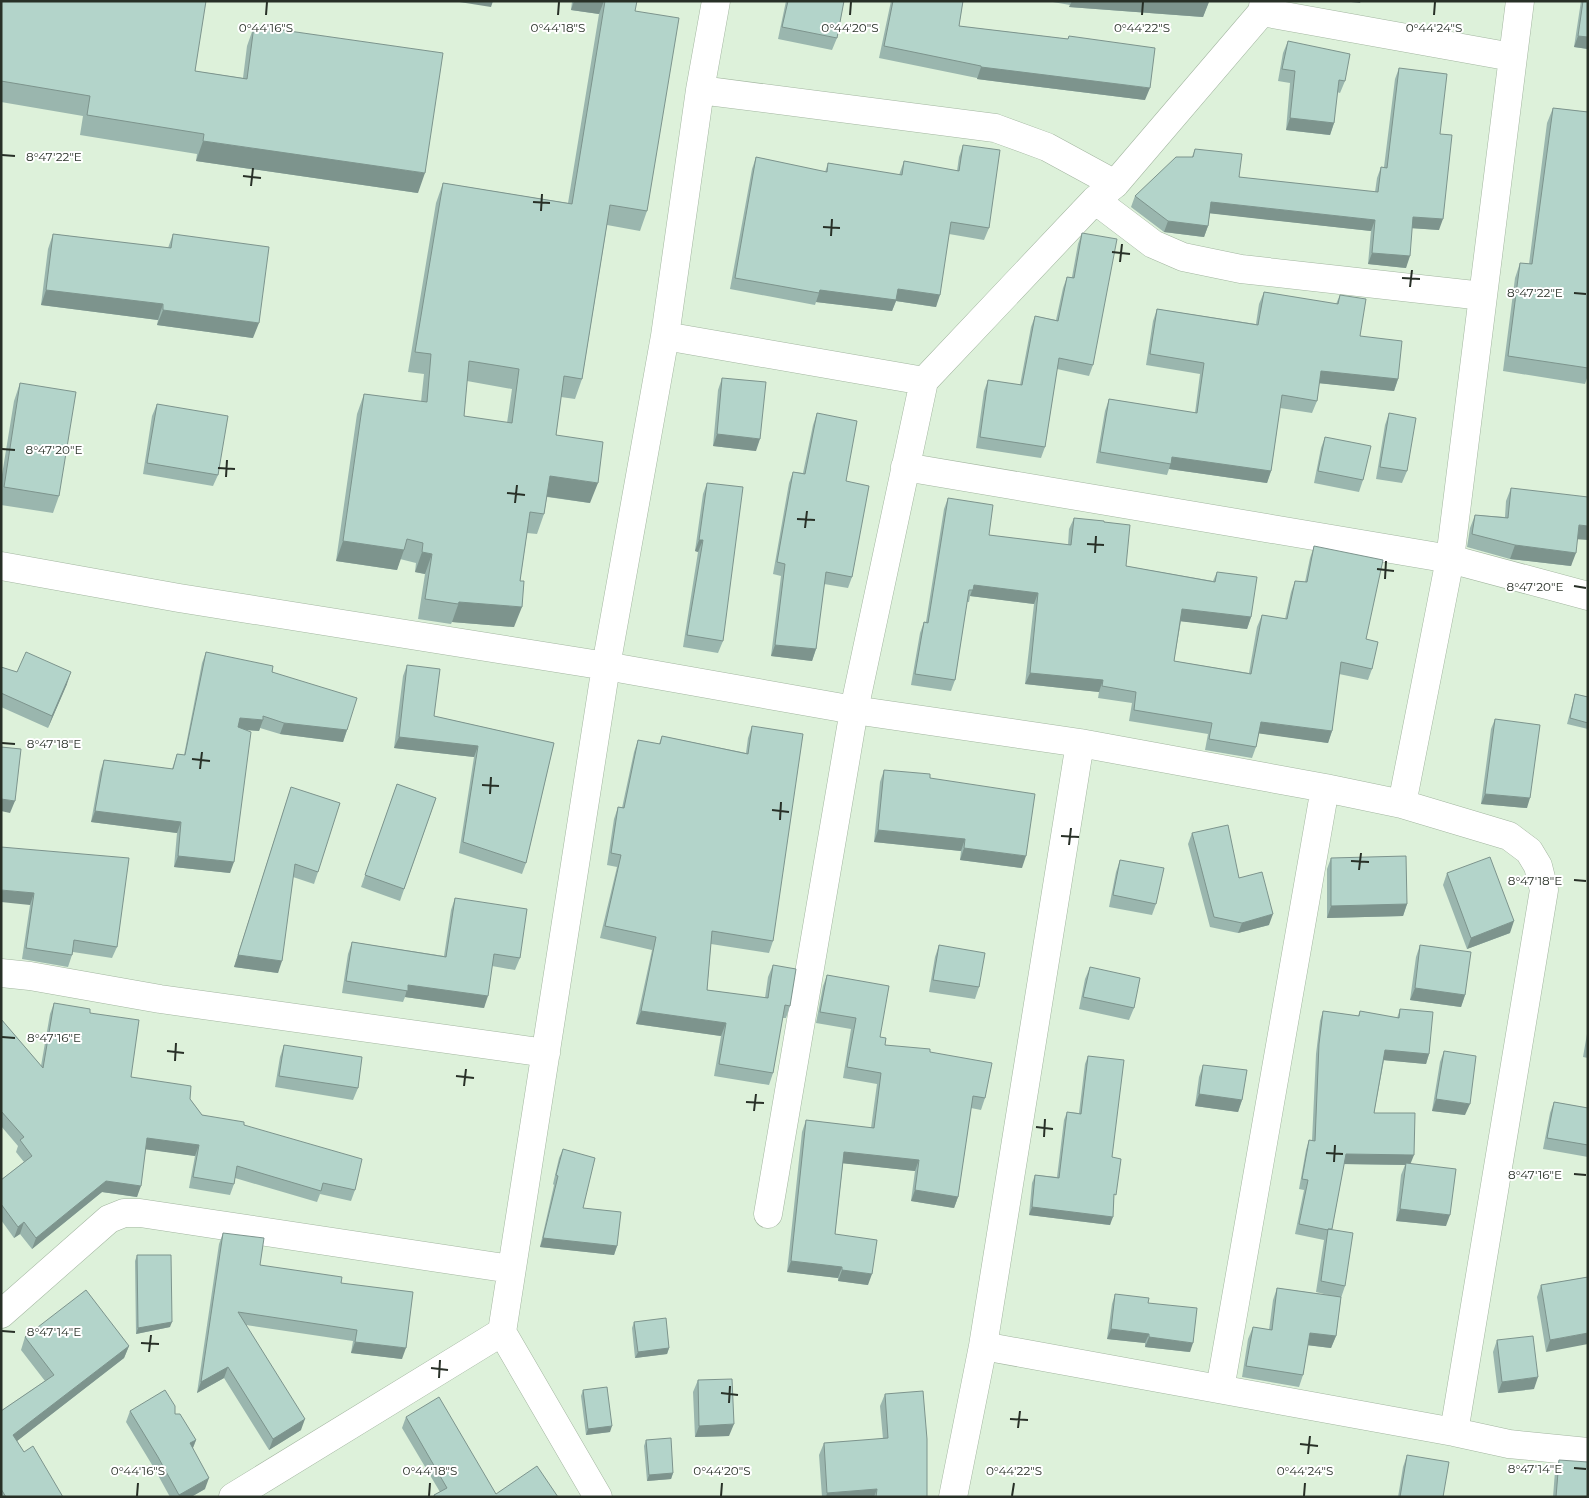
<svg xmlns="http://www.w3.org/2000/svg" width="1589" height="1498" font-family="Montserrat,sans-serif">
	<style>
		.lines { fill: none; stroke-linecap: round; stroke-linejoin: round }
		.minor-casing { stroke: #a3b6a0; stroke-width: 29 }
		.minor { stroke: #fff; stroke-width: 28 }
		.wall { fill: #9ab6ae; fill-rule: evenodd }
		.shaded-wall { fill: #7d948d }
		.building { fill: #b3d4ca; stroke: #7d948d; fill-rule: evenodd }
		.ticks { fill: none; stroke: #283027; stroke-width: 2 }
		.ticks-label { font-size: 12px; text-anchor: middle; fill: #283027; stroke: #fff; stroke-width: 4; stroke-linejoin: round; paint-order: stroke }
	</style>
	<rect width="100%" height="100%" fill="#ddf1da"/>
	<g class="lines">
		<defs>
			<path id="minor" d="M1262 12 1512 57
				M700 90 995 128 1047 147 1115 184
				M1095 200 1153 244 1183 257 1241 269 1483 296
				M665 336 924 381
				M905 467 1450 559 1520 1
				M1 566 179 598 606 666 854 710 1080 743 1325 788 1402 804 1509 836 1529 851 1538 866 1544 890 1454 1432
				M1402 804 1450 559 1588 596
				M1 973 30 976 160 999 546 1053
				M768 1214 854 710 924 381 1095 200 1115 184 1262 12 1264 1
				M1 1314 109 1219 124 1213H140L511 1269
				M983 1346 1454 1432 1509 1444 1588 1452
				M1220 1389 1325 788
				M233 1497 502 1332
				M598 1497 502 1332 606 666 665 336 700 90 716 1
				M953 1497 983 1346 1080 743"/>
		</defs>
		<!-- minor casing -->
		<use href="#minor" class="minor-casing"/>
		<!-- minor -->
		<use href="#minor" class="minor"/>
	</g>
	<!-- wall -->
	<path class="wall" d="M1 1 195 71 243 78 247 46 254 26 418 193 196 161 197 154 80 135 83 116 1 102Z
		M572 1H637L635 11 647 211 640 231 607 225 582 379 575 399 561 397 556 435 590 503 547 497 544 514 537 534 527 533 520 581 514 627 452 622 451 624 418 619 425 574 415 572 416 563 400 559 397 570 336 561 357 414 364 394 421 402 424 374 408 372 436 203 443 183 568 203 599 14 571 10ZM467 381 512 389 507 423 464 416Z
		M786 1H844L837 38 832 50 778 39Z
		M891 1H963L959 26 1068 39 1069 36 1145 100 977 79V78L879 58Z
		M1047 1H1209L1203 17 1069 7 1070 5Z
		M1581 1H1588V49L1574 47Z
		M1288 41 1345 81 1340 93 1337 92 1334 123 1330 135 1286 130 1290 83 1278 81 1283 53Z
		M1399 68 1440 134 1439 230 1412 228 1406 268 1368 264 1371 231 1210 213 1208 226 1204 237 1164 232 1131 207 1135 196 1192 157 1195 149 1239 177 1375 192 1377 178 1381 167H1384L1395 79Z
		M1553 108 1588 112V375L1585 384 1503 371 1515 278 1520 263 1529 264 1547 123Z
		M963 145 989 228 984 240 949 234 936 307 896 301 892 311 816 302 815 305 730 289 752 169 756 157 825 172 828 163 899 175 904 161 957 171 959 157Z
		M1082 233 1093 365 1089 376 1057 369 1045 447 1041 458 976 448 984 391 988 380 1020 385 1031 327 1035 316 1056 320 1063 288 1067 277H1072L1078 244Z
		M53 234 168 248 173 234 253 338 157 325 158 320 41 305 48 249Z
		M1264 292 1336 304 1340 295 1360 336 1398 379 1394 391 1319 383 1317 401 1312 413 1280 408 1271 471 1267 483 1169 469 1167 475 1096 463 1105 411 1109 399 1195 413 1200 374 1146 365 1153 321 1157 309 1256 324 1259 304Z
		M722 378 756 451 713 446 718 390Z
		M20 383 59 496 53 513 1 505V481L14 401Z
		M157 404 218 475 213 486 143 474 152 416Z
		M817 413 846 481 852 577 848 588 824 584 816 649 812 661 771 656 781 576 773 574 789 483 793 472 803 473 813 425Z
		M1389 413 1407 471 1402 483 1376 479 1385 425Z
		M1325 437 1363 480 1359 492 1314 483 1321 448Z
		M707 483 723 641 718 653 683 647 698 552 695 551 703 494Z
		M1511 488 1577 539 1571 566 1510 559 1467 547 1470 528 1475 515 1505 517 1506 501Z
		M948 498 989 535 1068 545 1069 529 1074 518 1104 522 1126 566 1213 581 1217 572 1251 617 1247 629 1181 621 1174 661 1249 673 1257 627 1262 615 1285 619 1291 592 1295 581 1305 582 1310 558 1314 546 1366 639 1372 669 1368 680 1339 674 1332 731 1328 743 1259 733 1256 747 1252 758 1205 750 1208 734 1129 721 1132 703 1098 698 1099 692 1025 684 1034 604 970 596 969 602H967L955 680 951 691 911 685 920 633 924 622H926L944 509Z
		M206 652 272 672 347 730 343 742 280 734 260 728 259 731 245 730 230 873 174 867 177 833 91 822 100 772 104 760 172 769 177 754 184 755 202 663Z
		M407 665 434 716 554 743 526 863 522 874 459 853 474 757 394 748 403 676Z
		M1 667 17 672 67 684 48 728 1 707Z
		M1575 694 1588 697V729L1567 724Z
		M1495 719 1527 808 1481 804 1491 729Z
		M752 726 773 941 769 953 711 944 707 990 765 998 768 977 773 965 790 1006 786 1018H782L773 1073 769 1085 714 1076 721 1036 636 1024 652 950 600 938 617 867 607 865 614 819 618 807 622 808 634 752 638 740 659 744 662 736 746 753 748 738Z
		M884 770 930 778 1022 868 960 860 961 851 874 842 880 782Z
		M397 784 436 798 400 901 361 887Z
		M291 787 318 872 314 884 293 877 278 973 234 967Z
		M1192 833 1239 878 1269 925 1238 933 1210 927 1188 844Z
		M1 847 117 947 112 958 73 952 68 967 22 959 30 905Z
		M1331 858 1407 904 1403 916 1327 918V869Z
		M1120 860 1156 904 1152 915 1109 907 1116 872Z
		M1447 873 1510 933 1467 949 1443 885Z
		M455 898 520 958 515 970 492 966 484 1008 405 997 403 1002 342 993 348 954 352 942 444 956 451 910Z
		M939 945 979 987 975 999 929 992 935 957Z
		M1420 945 1465 995 1461 1007 1410 1000 1416 957Z
		M1090 967 1134 1008 1129 1020 1079 1009 1085 979Z
		M827 975 880 1037 885 1045 930 1052 985 1098 981 1110 971 1108 958 1197 954 1208 911 1201 915 1171 843 1163 835 1234 868 1285 838 1281V1278L787 1272 802 1132 806 1120 871 1128 877 1084 843 1078 851 1029 816 1023 823 986Z
		M54 1003 90 1013 131 1077 190 1099 202 1115 244 1125 355 1190 351 1201 320 1194 317 1202 235 1178 234 1184 230 1195 189 1188 195 1156 146 1149 137 1197 102 1192 32 1249 20 1234 14 1238 1 1220V1180L24 1162 16 1152 18 1146 1 1126V1019L41 1066 50 1014Z
		M1400 1009 1429 1054 1426 1064 1384 1060 1374 1113 1411 1164 1446 1226 1396 1221 1401 1175 1405 1165 1344 1164 1332 1229 1345 1286 1341 1298 1336 1336 1331 1348 1308 1345 1303 1375 1299 1387 1242 1377 1248 1339 1253 1327 1269 1330 1273 1300 1277 1288 1328 1295 1316 1292 1324 1240 1295 1234 1304 1190 1299 1189 1306 1150 1309 1140 1312 1141 1316 1054 1320 1021 1323 1011 1358 1016 1360 1011 1397 1018Z
		M1588 1028V1058L1583 1057Z
		M284 1045 358 1088 353 1100 275 1087 280 1057Z
		M1444 1051 1465 1115 1432 1111 1440 1062Z
		M1088 1056 1112 1157 1114 1202 1110 1225 1029 1215 1032 1183 1035 1175 1057 1177 1064 1120 1067 1112 1079 1113 1085 1064Z
		M1203 1065 1242 1100 1238 1112 1195 1106 1199 1077Z
		M1554 1102 1588 1108V1157L1543 1149 1550 1113Z
		M563 1149 583 1208 617 1246 614 1255 540 1247 554 1185 553 1184 559 1158Z
		M223 1233 260 1265 341 1283 402 1359 351 1353 353 1341 246 1325 301 1430 269 1450 224 1378 197 1393 219 1244Z
		M137 1255 170 1327 136 1334 135 1261Z
		M1588 1277 1546 1352 1537 1297 1541 1285Z
		M1115 1294 1190 1352 1145 1347V1343L1107 1339 1112 1304Z
		M634 1322 669 1348 667 1354 635 1358 632 1328Z
		M25 1337 129 1346 124 1358 17 1441 24 1452 63 1497H1V1411L45 1381 21 1350Z
		M1497 1340 1534 1389 1498 1393 1493 1352Z
		M698 1380 729 1436 695 1437 693 1392Z
		M583 1390 610 1432 586 1435 581 1396Z
		M885 1394 927 1497H822L819 1455 824 1443 883 1439 880 1406Z
		M130 1411 175 1414 196 1440 193 1448 205 1489 191 1497H170L154 1468 126 1422Z
		M406 1417 496 1494 558 1497H433L434 1495 440 1492 402 1428Z
		M646 1440 673 1473 671 1479 647 1481 644 1446Z
		M1407 1455 1443 1497H1398L1403 1467Z
		M1559 1460 1588 1497H1553L1555 1471Z"/>
	<!-- shaded-wall -->
	<path class="shaded-wall" d="M453 1H493L491 7Z
		M574 1H604L599 14 571 10Z
		M1072 1H1197L1209 2 1203 17 1069 7Z
		M1342 1H1361L1360 3Z
		M1578 36 1588 37V49L1574 47Z
		M981 67 1150 88 1145 100 977 79Z
		M1290 118 1334 123 1330 135 1286 130Z
		M203 141 425 173 418 193 196 161Z
		M1211 202 1375 220 1371 231 1207 213Z
		M1413 217 1443 219 1439 230 1409 228Z
		M1168 221 1208 226 1204 237 1164 232Z
		M1372 253 1410 256 1406 268 1368 264Z
		M898 289 940 295 936 307 896 301 892 311 816 302 820 290Z
		M46 290 163 304 158 320 41 305Z
		M163 310 259 323 253 338 157 325Z
		M1321 371 1398 379 1394 391 1317 383Z
		M717 434 760 439 756 451 713 446Z
		M1172 457 1271 471 1267 483 1169 469Z
		M550 476 598 483 590 503 543 496Z
		M1579 525 1588 526V540L1574 539Z
		M699 540H703L698 552 695 551Z
		M343 541 404 550 397 570 336 561Z
		M1515 545 1576 553 1571 566 1510 559Z
		M422 552 432 554 425 574 415 572Z
		M974 585 1038 593 1034 604 970 596Z
		M459 602 522 607 514 627 452 622Z
		M1182 609 1251 617 1247 629 1178 621Z
		M775 645 816 649 812 661 771 656Z
		M71 672 67 684 48 728 52 716Z
		M1030 673 1103 680 1099 692 1025 684Z
		M240 718 263 720 259 731 236 729Z
		M1261 722 1332 731 1328 743 1256 733Z
		M284 723 347 730 343 742 280 734Z
		M399 737 478 746 474 757 394 748Z
		M1485 794 1530 798 1527 808 1481 804Z
		M1 799 15 801 10 813 1 811Z
		M95 811 181 822 177 833 91 822Z
		M878 830 965 839 961 851 874 842Z
		M964 848 1026 856 1022 868 960 860Z
		M178 856 234 862 230 873 174 867Z
		M1 890 34 893 30 905 1 902Z
		M1407 904 1403 916 1327 918 1331 906Z
		M1273 914 1269 925 1238 933 1242 923Z
		M1514 921 1510 933 1467 949 1471 938Z
		M238 955 282 961 278 973 234 967Z
		M408 985 488 996 484 1008 405 997Z
		M1415 988 1465 995 1461 1007 1410 1000Z
		M641 1011 726 1023 721 1036 636 1024Z
		M1385 1050 1429 1054 1426 1064 1382 1060Z
		M1199 1094 1242 1100 1238 1112 1195 1106Z
		M1436 1099 1470 1104 1465 1115 1432 1111Z
		M147 1138 199 1145 195 1156 143 1149Z
		M844 1152 919 1160 915 1171 840 1163Z
		M1346 1154 1414 1155 1410 1165 1342 1164Z
		M106 1181 141 1186 137 1197 102 1192 32 1249 36 1238Z
		M915 1190 958 1197 954 1208 911 1201Z
		M1032 1207 1113 1217 1110 1225 1029 1215Z
		M1400 1209 1450 1215 1446 1226 1396 1221Z
		M24 1222 20 1234 14 1238 18 1227Z
		M543 1238 617 1246 614 1255 540 1247Z
		M791 1261 842 1267 838 1278 787 1272Z
		M842 1270 872 1274 868 1285 838 1281Z
		M172 1322 170 1327 136 1334 138 1328Z
		M1111 1329 1149 1334 1145 1343 1107 1339Z
		M1310 1333 1336 1336 1331 1348 1306 1345Z
		M1588 1333V1344L1546 1352 1550 1340Z
		M1149 1337 1193 1343 1190 1352 1145 1347Z
		M355 1342 406 1348 402 1359 351 1353Z
		M129 1346 124 1358 8 1448 13 1435Z
		M669 1348 667 1354 635 1358 638 1352Z
		M228 1367 224 1378 197 1393 201 1382Z
		M1538 1377 1534 1389 1498 1393 1502 1382Z
		M305 1419 301 1430 269 1450 273 1439Z
		M734 1424 729 1436 695 1437 699 1426Z
		M612 1426 610 1432 586 1435 588 1429Z
		M196 1440 192 1450 190 1443Z
		M673 1473 671 1479 647 1481 649 1475Z
		M209 1478 205 1489 191 1497H178L179 1495Z
		M877 1489 874 1497H826L827 1493Z"/>
	<!-- building -->
	<path class="building" d="M1 1H206L195 71 247 79 254 26 443 53 425 173 203 141 204 134 87 115 90 96 1 81Z
		M605 1H637L635 11 679 18 647 211 610 205 582 379 564 376 556 435 603 442 598 483 550 476 544 514 530 512 520 581H524L522 607 459 602 458 604 425 599 432 554 422 552 423 543 407 539 404 550 343 541 364 394 427 402 431 354 415 352 443 183 572 204ZM469 361 519 369 512 423 464 416Z
		M788 1H844L837 38 782 27Z
		M893 1H963L959 26 1068 39 1069 36 1155 48 1150 88 981 67V66L884 46Z
		M1583 1H1588V37L1578 36Z
		M1288 41 1350 54 1345 81 1339 80 1334 123 1290 118 1295 71 1282 69Z
		M1399 68 1447 74 1440 134 1452 135 1443 219 1413 217 1410 256 1372 253 1375 220 1211 202 1208 226 1168 221 1135 196 1176 157H1193L1195 149 1242 154 1239 177 1378 192 1381 167 1387 168Z
		M1553 108 1588 112V368L1508 356 1520 263 1532 264Z
		M963 145 1000 150 989 228 951 222 940 295 898 289 896 300 820 290 819 293 735 278 756 157 827 172 828 163 902 175 904 161 959 171Z
		M1082 233 1117 239 1093 365 1059 358 1045 447 980 437 988 380 1022 385 1035 316 1058 321 1067 277 1074 278Z
		M53 234 171 248 173 234 269 247 259 323 163 310V304L46 290Z
		M1264 292 1338 304 1340 295 1366 299 1360 336 1402 341 1398 379 1321 371 1317 401 1282 395 1271 471 1172 457 1171 464 1100 452 1109 399 1197 413 1204 363 1150 354 1157 309 1258 325Z
		M722 378 766 382 760 439 717 434Z
		M20 383 76 392 59 496 4 487Z
		M157 404 228 416 218 475 147 463Z
		M817 413 857 421 846 481 869 486 852 577 826 572 816 649 775 645 785 564 777 562 793 472 805 474Z
		M1389 413 1416 418 1407 471 1380 467Z
		M1325 437 1371 446 1363 480 1318 471Z
		M707 483 743 487 723 641 687 635 703 540H699Z
		M1511 488 1588 497V526L1579 525 1576 553 1515 545 1472 534 1475 515 1508 518Z
		M948 498 993 505 989 535 1071 545 1074 518 1104 521V522L1130 525 1126 566 1215 582 1217 572 1257 577 1251 617 1182 609 1174 661 1251 674 1262 615 1287 619 1295 581 1307 582 1314 546 1383 560 1366 639 1378 642 1372 669 1341 662 1332 731 1261 722 1256 747 1209 739 1212 723 1134 710 1136 692 1102 686 1103 680 1030 673 1038 593 974 585 973 590H969L955 680 915 674 924 622 928 623Z
		M26 652 71 672 52 716 1 693V667L17 672Z
		M206 652 273 666 272 672 357 698 347 730 284 723 263 716V720L240 718 238 727 251 732 234 862 178 856 181 822 95 811 104 760 173 769 177 754 185 755Z
		M407 665 440 669 434 716 554 743 526 863 463 842 478 746 399 737Z
		M1575 694 1588 697V723L1570 718Z
		M1495 719 1540 725 1530 798 1485 794Z
		M752 726 803 734 773 941 712 931 707 990 768 998 773 965 796 969 790 1006 785 1005 773 1073 719 1064 726 1023 641 1011 656 937 605 926 621 855 611 853 618 807 624 808 638 740 660 744 662 736 748 754Z
		M1 747 21 749 15 801 1 799Z
		M884 770 930 774V778L1035 794 1026 856 964 848 965 839 878 830Z
		M397 784 436 798 404 889 365 875Z
		M291 787 340 803 318 872 295 864 282 961 238 955Z
		M1228 825 1239 878 1262 872 1273 914 1242 923 1214 917 1192 833Z
		M1 847 129 858 117 947 74 940 72 955 26 948 34 893 1 890Z
		M1406 856 1407 904 1331 906V858Z
		M1490 857 1514 921 1471 938 1447 873Z
		M1120 860 1164 868 1156 904 1113 895Z
		M455 898 527 909 520 958 494 954 488 996 408 985V991L346 981 352 942 446 957Z
		M939 945 985 953 979 987 933 980Z
		M1420 945 1471 952 1465 995 1415 988Z
		M1090 967 1140 978 1134 1008 1083 997Z
		M827 975 889 986 880 1037 886 1038 885 1045 930 1049V1052L992 1063 985 1098 973 1096 958 1197 915 1190 919 1160 844 1152 835 1234 877 1240 872 1274 842 1270V1267L791 1261 806 1120 874 1128 881 1073 847 1067 856 1018 820 1012Z
		M54 1003 90 1009V1013L139 1020 131 1077 191 1086 190 1099 202 1115 244 1122V1125L362 1159 355 1190 323 1183 321 1191 237 1166 234 1184 193 1177 199 1145 147 1138 141 1186 106 1181 36 1238 24 1222 18 1227 1 1204V1180L32 1156 20 1140 24 1137 1 1111V1019L43 1068Z
		M1400 1009 1433 1012 1429 1054 1385 1050 1374 1113H1415L1414 1155 1346 1154 1332 1229H1328V1230L1299 1224 1308 1180 1302 1179 1309 1140 1315 1141 1319 1044 1323 1011 1359 1016 1360 1011 1399 1018Z
		M284 1045 362 1057 358 1088 279 1076Z
		M1444 1051 1476 1056 1470 1104 1436 1099Z
		M1088 1056 1124 1060 1112 1157 1121 1159 1116 1195 1114 1194 1113 1217 1032 1207 1035 1175 1059 1178 1067 1112 1081 1114Z
		M1203 1065 1247 1070 1242 1100 1199 1094Z
		M1554 1102 1588 1108V1145L1547 1138Z
		M563 1149 595 1158 583 1208 621 1212 617 1246 543 1238 558 1176 556 1175Z
		M1406 1163 1456 1169 1450 1215 1400 1209Z
		M1328 1229 1353 1233 1345 1286 1321 1281Z
		M223 1233 264 1238 260 1265 342 1277 341 1283 413 1292 406 1348 355 1342 357 1330 238 1312 305 1419 273 1439 228 1367 201 1382Z
		M137 1255H171L172 1322 138 1328Z
		M1588 1277V1333L1550 1340 1541 1285Z
		M1277 1288 1341 1297 1336 1336 1310 1333 1303 1375 1246 1366 1253 1327 1272 1330Z
		M86 1290 129 1346 13 1435 24 1452 33 1446 63 1497H6L1 1489V1411L54 1375 25 1337Z
		M1115 1294 1149 1298 1148 1303 1197 1308 1193 1343 1149 1337V1334L1111 1329Z
		M666 1318 669 1348 638 1352 634 1322Z
		M1533 1336 1538 1377 1502 1382 1497 1340Z
		M732 1379 734 1424 699 1426 698 1380Z
		M607 1387 612 1426 588 1429 583 1390Z
		M165 1390 175 1406V1414H180L196 1440 190 1443 209 1478 179 1495 158 1457 130 1411Z
		M923 1391 927 1439V1497H876L877 1489 827 1493 824 1443 888 1438 885 1394Z
		M439 1397 496 1494 537 1466 558 1497H435L434 1495 447 1488 406 1417Z
		M671 1438 673 1473 649 1475 646 1440Z
		M1407 1455 1449 1462 1443 1497H1400Z
		M1559 1460 1588 1462V1497H1556Z"/>
	<!-- ticks -->
	<path class="ticks" d="M266 15 267 2M558 15 559 2M850 15 851 2M1142 15 1143 2M1434 15 1435 2M2 155 15 156M243 176 261 178M251 186 253 168M533 202 550 203M541 211 542 194M823 227 840 228M831 236 832 219M1112 252 1130 254M1120 262 1122 244M1402 278 1420 279M1410 287 1412 270M1574 293 1586 294M2 449 15 450M218 468 235 469M226 477 227 460M507 493 525 495M515 503 517 485M797 519 815 520M805 528 807 511M1087 544 1104 545M1095 553 1096 536M1377 569 1394 571M1385 579 1386 561M1574 586 1586 588M2 743 15 744M192 759 210 761M200 769 202 752M482 785 499 786M490 794 491 777M772 810 789 812M780 820 781 802M1061 836 1079 837M1069 845 1071 828M1351 861 1369 862M1359 870 1361 853M1574 880 1586 881M2 1037 15 1038M167 1051 184 1053M175 1061 176 1043M456 1076 474 1078M464 1086 466 1069M746 1102 764 1103M754 1111 756 1094M1036 1127 1053 1129M1044 1137 1045 1119M1326 1153 1343 1154M1334 1162 1335 1145M1574 1174 1586 1175M2 1331 15 1332M141 1343 159 1344M149 1352 151 1335M431 1368 448 1370M439 1378 440 1360M721 1393 738 1395M729 1403 730 1386M1010 1419 1028 1420M1018 1428 1020 1411M1300 1444 1318 1446M1308 1454 1310 1436M1574 1468 1586 1469M137 1496 138 1483M429 1496 430 1483M721 1496 722 1483M1012 1496 1014 1483M1304 1496 1305 1483"/>
	<g class="ticks-label">
		<text x="266" y="32">0°44'16"S</text>
		<text x="558" y="32">0°44'18"S</text>
		<text x="850" y="32">0°44'20"S</text>
		<text x="1142" y="32">0°44'22"S</text>
		<text x="1434" y="32">0°44'24"S</text>
		<text x="54" y="161">8°47'22"E</text>
		<text x="1535" y="297">8°47'22"E</text>
		<text x="54" y="454">8°47'20"E</text>
		<text x="1535" y="591">8°47'20"E</text>
		<text x="54" y="748">8°47'18"E</text>
		<text x="1535" y="885">8°47'18"E</text>
		<text x="54" y="1042">8°47'16"E</text>
		<text x="1535" y="1179">8°47'16"E</text>
		<text x="54" y="1336">8°47'14"E</text>
		<text x="1535" y="1473">8°47'14"E</text>
		<text x="138" y="1475">0°44'16"S</text>
		<text x="430" y="1475">0°44'18"S</text>
		<text x="722" y="1475">0°44'20"S</text>
		<text x="1014" y="1475">0°44'22"S</text>
		<text x="1305" y="1475">0°44'24"S</text>
	</g>
	<!-- border -->
	<rect width="1589" height="1498" fill="none" stroke="#283027" stroke-width="5"/>
</svg>
